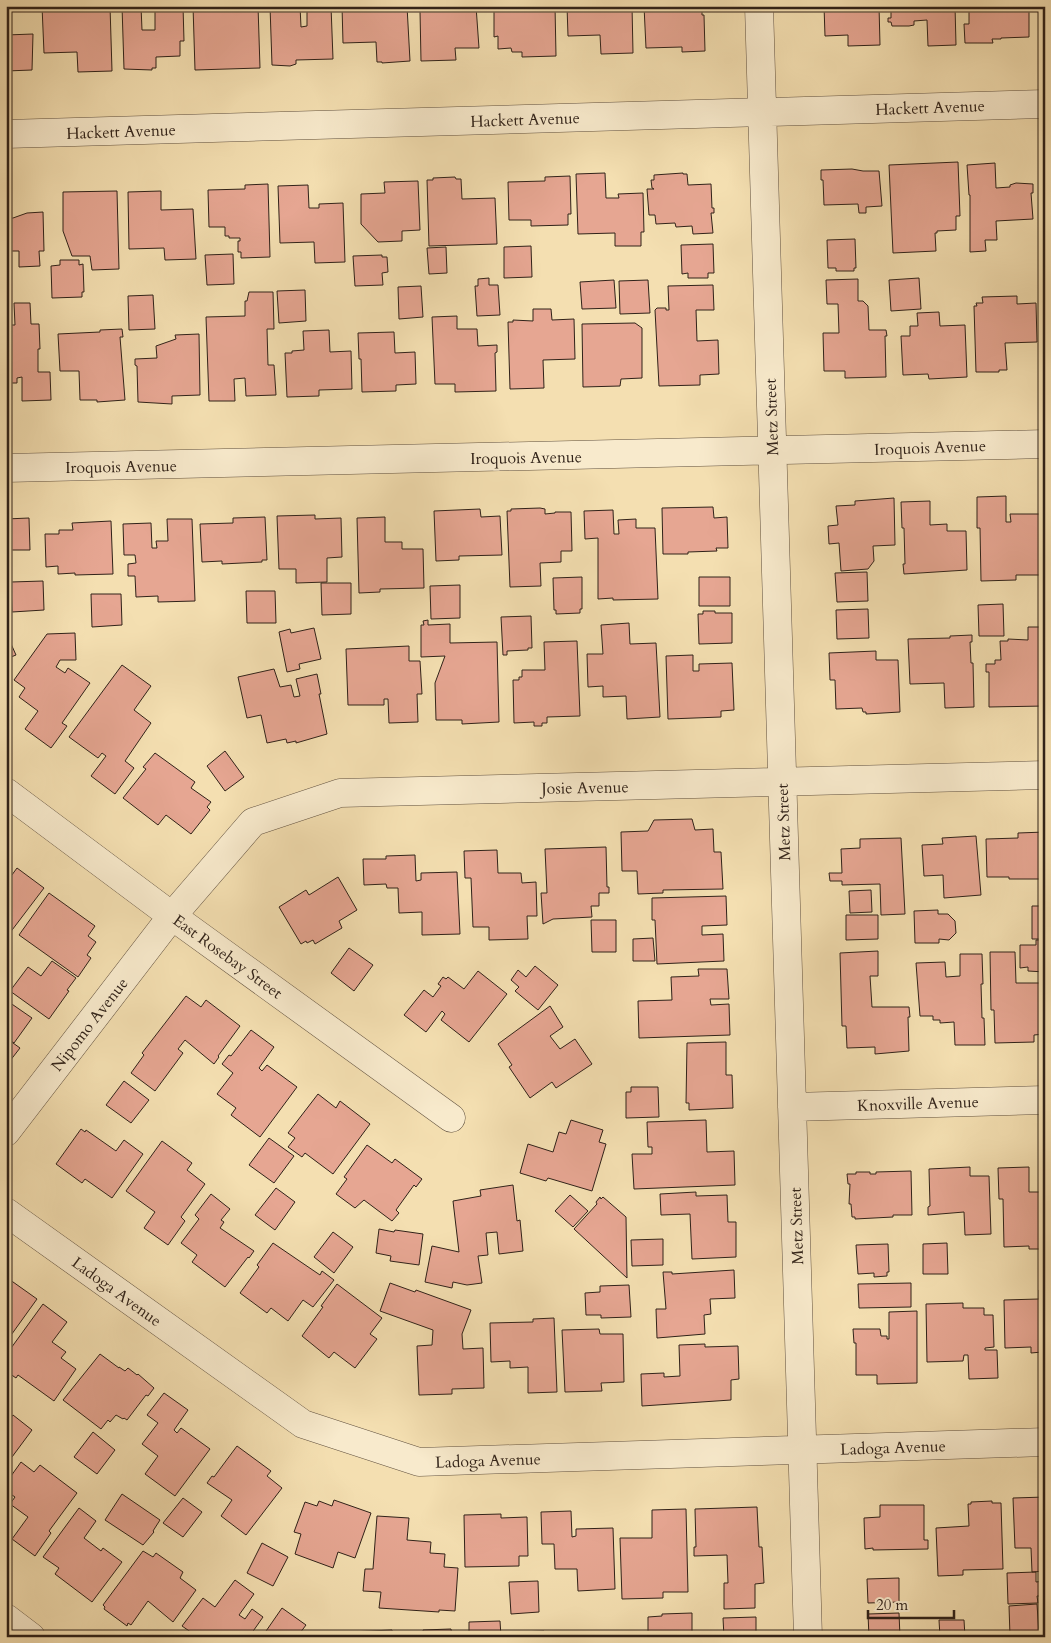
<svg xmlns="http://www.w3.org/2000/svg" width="1051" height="1643" font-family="Cardo,serif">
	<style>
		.building { fill: #e6a692; stroke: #302219 }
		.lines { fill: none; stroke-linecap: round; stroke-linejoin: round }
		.minor-casing { stroke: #61513f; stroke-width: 29 }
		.minor { stroke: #f8eacc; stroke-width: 28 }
		.labels { text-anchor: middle; stroke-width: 4; stroke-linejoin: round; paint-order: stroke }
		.street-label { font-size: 16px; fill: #302219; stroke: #f8eacc }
	</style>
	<rect width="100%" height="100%" fill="#f4dfb1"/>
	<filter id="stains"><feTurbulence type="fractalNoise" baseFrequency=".004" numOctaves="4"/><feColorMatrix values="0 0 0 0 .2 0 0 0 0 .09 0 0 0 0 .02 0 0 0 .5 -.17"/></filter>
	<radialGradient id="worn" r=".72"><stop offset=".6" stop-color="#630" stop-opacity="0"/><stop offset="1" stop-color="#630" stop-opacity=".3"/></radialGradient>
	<!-- building -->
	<path class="building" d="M42 6H110L112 71 78 72 77 52 44 53Z
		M122 6H141L142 30H155V6H183L184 41H180V56L156 57V68H152V70L124 69Z
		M193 6H258L260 68 195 70Z
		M270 6H300L301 27 307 26V7L331 6 333 59 296 60V64L290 66 272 65Z
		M342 6H407L410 61 382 63V62H377L376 42 343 43Z
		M440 6H476L479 48H455L456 60 421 61 420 11 441 10Z
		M494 6H555L556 56 522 57V52H512L511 48 498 49V36L494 37Z
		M567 6H632L633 53 601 54 600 35 568 36Z
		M644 6H702V15H704L705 51 682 52V47L646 48Z
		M824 6H879L880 45 848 46V35L825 36Z
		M891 6H955L956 45 928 46 927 20 914 21V25L909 26H892L891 22H888V18H891Z
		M969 6H1029V37L1001 38V39H992L993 43H965L964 24H969Z
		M1041 6H1045V20H1042Z
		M33 34 32 70 6 71V35Z
		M958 162 960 216H956V230L937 231V233H935L936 251 893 253 889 165Z
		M995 163 996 188 1010 187V185L1016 183 1033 184V193H1031L1033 219 996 221 997 240H985L986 251 970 252V195H969L967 165Z
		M852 169 863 171H879L882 206 866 207V213H859L858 204 824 205 823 180H821V170Z
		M605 173 606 198H619L618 194 643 193 644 232H641V246H615V233L578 234 576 174Z
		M683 173V174H687L688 185 711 184 712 208H714V213H711L713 233 693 234 692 226 676 227 675 223 656 224 655 215H649L647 189H654L652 188 651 180H654V175Z
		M570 176 571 214H568V225L531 226V220H509L508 182 545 181V177Z
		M455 177 456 179H461L462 199 495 198 497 244 429 246 427 180H433V178Z
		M418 181 420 230 402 231V241L378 242 361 224V194L385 193 384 182Z
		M268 184 270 257 241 258V252H238V241H240V238H229V236H225V227H209L208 190 245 189V185Z
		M308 185 309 208H319V204L343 203 345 262 315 263 314 242 280 243 278 186Z
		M117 191 119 269 92 270 90 256H72L63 231V192Z
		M161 191V210L193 209 196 259 165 260 164 248 129 249 128 192Z
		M6 197 7 219 13 218 27 213 43 212 44 251H39L40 266 19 267V251H6Z
		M1042 236H1045V263H1043Z
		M855 239 856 268H854V271H836V268H828L827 240Z
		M713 244 714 273H708V278H688V273L682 274 681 245Z
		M531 246 532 277 504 278V247Z
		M446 247 447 273 429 274 427 248Z
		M233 254 234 284 207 285 205 255Z
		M382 255V257H387L388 272 382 273 383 285 355 286 353 256Z
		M60 260H79V265L83 264 84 292H82V297L52 298 51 266 60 265Z
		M1042 268H1045V300H1043Z
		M489 278V285H498L500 315 477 316 475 286H478V279Z
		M919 278 921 309 891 311 889 280Z
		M858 279V301H863L868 306 869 330H886L887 336H885L886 377 845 378V371H824L823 333H839L838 304H827L826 280Z
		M614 280 616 308 582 309 580 282Z
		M648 280 650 313 620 314 619 281Z
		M713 285 714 310H696L697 341 718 340 719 374 700 375V385L659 386 655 310 657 308H666V310H669L668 286Z
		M421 286 423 317 399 319 398 287Z
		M305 290 306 321 279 323 277 291Z
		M249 292H273L274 329H267L268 365H274L276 395 246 396 245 378 234 379 235 401H209L206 317 245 316V301H247Z
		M153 295 155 329 129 330 128 296Z
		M1017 296V304L1036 303 1037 342 1005 343 1007 370H999V372H976L974 306H977L976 303H983L982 297Z
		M14 303H30L31 324H39L40 349H38V372H50L51 400 22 401V377L17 378V383H6V325H15Z
		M1045 303V330H1043L1042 304Z
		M533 309H551L552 320 574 319 575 359 543 360 544 388 510 389 508 322H513V320L533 321Z
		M939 312 940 326 965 325 967 377 929 379 928 374 903 375 901 336H910V326H918L917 313Z
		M457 316V329H477L478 346 497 345V352L495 353 496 391 455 392V384H435L432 317Z
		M635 323 642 328V378L621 379 620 386 583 387 582 324Z
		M122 329 123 337H120L125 400 97 402V400H80L79 371H60L58 334 100 332V330Z
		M329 330 330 352 351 351 352 389 319 390V396L287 397 285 353H292V351L304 350 303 331Z
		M394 332 395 353 415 352 416 384 396 385V391L362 392 361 359H359L358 333Z
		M199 334 200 395 172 396V404L138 402 137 366 135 365V359L157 358 156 346 176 339 175 335Z
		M1006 496V522H1011L1010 514H1045V575H1016V580L981 581 980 528H977V497Z
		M894 498 895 545 873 546 874 561 868 569 841 571 839 543 829 544 828 526 838 525 836 506 855 505V501Z
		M930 501V525L947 524V531H966L967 570 904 574 903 564H905L904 528H902L901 502Z
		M713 507 714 518 727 517 728 548H716L717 551 688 552V554H663L662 508Z
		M540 508 545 509V514L555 513V512H571L572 551H561V562L540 563 541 586 510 587 507 511H511V509Z
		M480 509 481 517 500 516 502 555 459 556V560L436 561 434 511Z
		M613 510 614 534H619L618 520 636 519V528H655L658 599 613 600V598L598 599V538L585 539 584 511Z
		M315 515V519L341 518 342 557 327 558V582L296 583V569H279L277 516Z
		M265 517 267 560H262V562L222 564V561L202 562 200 524 233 523V518Z
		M385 517V542H402V549H423L424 588 380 589V592L359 593 357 518Z
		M29 518 30 550H6V519Z
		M167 519H192L195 601 158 602V596L136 597 135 576H128V564L136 563 135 555H124L123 524 151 523 152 548H157L156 541H168Z
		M111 521 113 574 75 575V573L58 574V566L46 567 45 534H59V530H73L72 523Z
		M867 572 868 601 837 602 835 573Z
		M582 577V609H580V613L556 614V610H554L553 578Z
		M699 577H730V606H699Z
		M43 581 44 610 12 612 11 582Z
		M321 583H351V614L322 615Z
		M460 585V618L431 619 430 586Z
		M246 591H275L276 623H247Z
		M91 594H121L122 625 92 627Z
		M1003 604 1004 636H979L978 605Z
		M868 609 869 638 837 639 836 610Z
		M703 611H715V613H732V643L699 644 698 614H703Z
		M531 616 532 648H528V650L507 651V655H503L501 617Z
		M428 620V625L450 624V643L497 642 499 722 462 724V720H436L435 683 445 656 421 657V625H424L423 621Z
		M629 623 630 644 656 643 660 717 627 719 626 696 603 697V686L588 687 587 654H603L601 625Z
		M6 627 10 634 7 635 16 655 6 659Z
		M1028 627H1045V706L989 707V672H986V664H995V660H1001L1000 641H1008V639L1028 640Z
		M314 628 321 659 299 664 300 669 287 672 279 632 290 629 291 633Z
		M75 633 76 660H60L56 667 65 673 68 668 90 683 62 723 67 726 51 748 25 729 38 711 19 697 25 688 14 680 47 634Z
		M972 635V642H970L971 663H973L974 707 945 708 944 683 910 684 908 639 950 638V636Z
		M577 641 580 716 547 717V723H542V726H534V722L514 723 513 680H519V677H522V670H545L544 642Z
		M409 646V661H420L422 694H417L418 722 389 723 388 699H384V705H348L346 649Z
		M876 651V660H898L900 712 866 714V712H863L862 708 836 709 835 680H830L829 653Z
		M693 655V671H699V664L732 663 734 710 721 711V717L668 719 666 656Z
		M122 665 151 686 134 710 151 723 125 761 134 768 115 794 91 776 106 756 102 753 98 758 69 737Z
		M274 669 280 687 291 685 294 697 300 696 296 679 317 674 321 694H319L327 734 296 743V741L287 743 286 739 267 743 261 715 247 718 238 677Z
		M225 751 244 777 225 791 207 766Z
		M155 753 195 782 191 788 211 802 207 807 210 810 191 834 166 815 158 825 123 798 146 769 143 767Z
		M692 819 695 830 713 829 714 852H721L723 889 663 890V893L638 894 637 871H622L621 832 648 831 654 820Z
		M1045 832V879H1009V877H987L986 839 1018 838V833Z
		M976 836 981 895 944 898 943 875 924 876 922 845 943 844 942 838Z
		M901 838 905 914 881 915 880 884 842 885V881H830L829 873H842L841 849 860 848V839Z
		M606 847 607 887H609V893H599V906H591L592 917 553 919 543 924 541 893H547L545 849Z
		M497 850 498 873H521L522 883 536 882 537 916H527L528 939 489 940V927H473L471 878H465L464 851Z
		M415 855 416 881 421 880V873L457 872 460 934 422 935V912L399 913 398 888H387L386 884 364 885 363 859H386V856Z
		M17 868 44 888 6 938V883Z
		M338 877 357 910 339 921 342 928 315 944 313 940 307 943 306 941 301 944 279 907 306 890 309 895Z
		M871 890 872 912 850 913 849 891Z
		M49 893 95 926 88 936 96 942 87 955 91 958 78 977 19 935Z
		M726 896 727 925 702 926V935L723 934 724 961 657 964 655 920H652V898Z
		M1032 906H1045V939H1032Z
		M938 910V914H948L955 921 956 933 949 940 939 939V943H915L914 911Z
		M846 915H878V939L846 940Z
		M591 920H616V952H592Z
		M653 938 655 961H633V939Z
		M1036 940H1045V972L1028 971V967L1020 968V945H1036Z
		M349 948 373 965 354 991 331 973Z
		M878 951V976H870L872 1007H909L910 1017H908L909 1051 875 1054V1047L847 1048 846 1026H842L840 953Z
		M990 952H1015L1016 983H1045V1034L1034 1035V1042L995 1043 994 1010H991Z
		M960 954H982L983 984H981L982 1018H984L985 1045H955L954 1022 940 1023V1020H933V1016H920L916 963 945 962 946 977 960 976Z
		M52 961 76 978 67 990 69 991 49 1019 10 991 28 967 41 976Z
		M535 966 558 985 538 1010 515 991 519 987 511 980 518 970 526 977Z
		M698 969H727L729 999H710L711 1005 729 1004 730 1035 639 1038 638 1001 672 1000 671 977 699 976Z
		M478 971 507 994 469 1042 441 1020 445 1014 442 1011 426 1032 404 1015 424 990 433 997 441 986 438 984 443 977 446 979 448 977 464 989Z
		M186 996 201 1007 206 1000 240 1026 218 1056 219 1057 214 1064 185 1040 178 1049 183 1053 155 1091 131 1073 144 1055 142 1053Z
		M6 1000 32 1018 14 1043 6 1037Z
		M550 1006 563 1027 550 1036 560 1049 575 1039 592 1064 556 1088 552 1082 530 1098 509 1067 512 1065 498 1044Z
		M251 1030 274 1047 259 1068 262 1071 267 1065 297 1087 260 1137 231 1115 236 1108 217 1094 233 1073 222 1064 229 1055 231 1056Z
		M6 1038 20 1048 6 1066Z
		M726 1042V1075H732L733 1108 689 1110V1103H686L687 1043Z
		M124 1081 149 1100 131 1123 106 1105Z
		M631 1087H658L659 1117 626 1118V1092H631Z
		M318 1094 336 1108 340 1101 370 1124 333 1174 305 1153 302 1157 288 1147 295 1138 288 1133Z
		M571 1120 603 1130 599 1142 606 1144 592 1191 548 1178 546 1181 520 1173 528 1144 553 1152 559 1132 566 1134Z
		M706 1120 707 1152 734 1151 735 1185 634 1189 632 1154H652V1147H648L647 1122Z
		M81 1129 85 1132 86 1130 116 1151 124 1140 143 1154 112 1198 85 1179 82 1183 56 1164Z
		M269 1138 294 1156 274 1183 249 1165Z
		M162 1141 192 1163 187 1170 205 1184 181 1217 185 1221 168 1245 144 1228 155 1212 126 1191Z
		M367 1145 392 1163 395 1159 422 1179 416 1187 414 1185 396 1210 399 1213 392 1221 364 1200 355 1208 336 1194 347 1179 344 1177Z
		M970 1167V1176H989L991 1234 965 1235 964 1212 928 1215V1207L930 1206 929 1169Z
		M1029 1167V1192H1041V1198H1045V1249H1029V1246L1004 1247 1003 1199H999L998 1168Z
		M911 1171 912 1215H893V1217L855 1219V1217H852L851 1204H849L850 1184H848L847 1174H856V1172H870V1174H876V1172Z
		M513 1185 517 1221 520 1220 523 1251 499 1254 497 1232 486 1233 488 1255 478 1256 482 1283 467 1285 453 1282 452 1288 425 1282 432 1246 459 1252 453 1201 481 1196 480 1190Z
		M276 1188 295 1202 275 1230 255 1215Z
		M696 1192V1196L727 1195 728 1222H736V1257L692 1259 690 1214 661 1215 660 1194Z
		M211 1194 230 1209 221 1220 224 1222 220 1228 254 1251 249 1258 248 1257 225 1287 192 1262 197 1255 181 1243 199 1219 195 1215Z
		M570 1195 588 1211 573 1227 555 1211Z
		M600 1197 601 1199 603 1197 626 1217 627 1278 574 1229 597 1204 596 1202Z
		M379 1229 394 1232 395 1230 423 1234 419 1265 390 1261 391 1256 376 1253Z
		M333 1232 353 1247 334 1273 314 1257Z
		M663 1239V1265L632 1266 631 1240Z
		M273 1243 320 1275 322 1271 334 1280 313 1307 303 1300 288 1321 271 1308 267 1313 240 1293 259 1267 257 1265Z
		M947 1243 948 1274H923V1244Z
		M888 1244 889 1272H887V1276L874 1277V1273L858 1274 856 1245Z
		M734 1270 735 1298 710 1299 711 1314 704 1315 705 1334 657 1338 656 1309H666L663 1272H672V1274Z
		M6 1277 37 1299 9 1338 6 1336Z
		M390 1283 415 1292 416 1290 471 1310 462 1334 463 1349 483 1348 484 1388 452 1389V1394L419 1395 417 1346 432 1345 433 1330 380 1311Z
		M911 1283V1307L859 1308 858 1284Z
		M337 1284 382 1318 370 1334 377 1339 355 1368 334 1352 329 1358 302 1336 323 1307 321 1306Z
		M629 1285 631 1317 601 1318V1315H586L585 1293 600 1292V1286Z
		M1039 1290H1045V1377H1043L1042 1352 1031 1353V1347L1005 1348 1004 1300 1039 1299Z
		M963 1303V1308H984V1315H993L994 1347 985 1348V1350H997L998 1378 969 1379 968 1355H964L963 1361 927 1362 926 1304Z
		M43 1304 67 1322 52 1342 66 1352 61 1358 76 1369 54 1401 18 1375 16 1378 6 1371V1355Z
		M917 1311V1383L877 1384V1375H856V1343H854L853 1329H880L881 1336H887V1339H889V1312Z
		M554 1318 557 1392 528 1393V1367L510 1368V1361L491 1362 490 1323 533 1322V1319Z
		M599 1329 600 1334H623L624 1382 601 1383 602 1391 565 1392 562 1330Z
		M705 1344V1347L738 1346 739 1379 731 1380V1400L642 1406 641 1374 664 1373V1377L680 1376 679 1345Z
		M100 1354 119 1368V1367L125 1371 128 1368 137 1375 138 1374 154 1388 148 1396 146 1395 127 1420 124 1418 123 1419 116 1415 110 1422 108 1420 101 1429 63 1400Z
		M164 1393 188 1410 174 1430 177 1433 181 1428 210 1449 175 1496 145 1474 158 1456 142 1444 158 1423 147 1415Z
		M13 1415 32 1430 12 1457 6 1452V1424Z
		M93 1432 115 1450 97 1474 74 1457Z
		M237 1446 271 1471 267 1476 282 1488 246 1535 221 1516 232 1500 207 1483 212 1476 214 1477Z
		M21 1462 34 1472 40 1465 77 1493 49 1531 51 1533 35 1556 12 1539 28 1517 10 1504 15 1497 6 1491V1483Z
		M122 1494 160 1520 153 1531 154 1532 143 1545 105 1520Z
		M1045 1497V1571L1032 1572 1031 1548H1015L1013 1498Z
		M183 1498 202 1512 183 1537 163 1523Z
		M334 1500 371 1513 355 1558 338 1552 333 1568 295 1554 301 1534 294 1532 305 1502 317 1506 319 1501 332 1506Z
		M992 1501V1503H1001L1003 1569 963 1570V1575L938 1576 936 1528 969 1526 968 1504H971V1502Z
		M880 1505H924V1540H928V1549L873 1550V1548L865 1549 864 1518 880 1517Z
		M757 1507 759 1547H762L764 1583 755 1584V1608L724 1609V1583H728L727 1555 694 1556V1547H696L695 1509Z
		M79 1508 96 1521 84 1538 101 1551 103 1548 122 1562 92 1602 55 1574 59 1568 43 1557Z
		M686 1509 688 1592H663V1598L622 1599 620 1538H652V1510Z
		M571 1511 572 1537 576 1536V1529L613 1528 615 1589 578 1591 577 1569H555L554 1544H542L541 1512Z
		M501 1514V1518L527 1517 528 1556H519V1566L465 1567 464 1515Z
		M377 1516 409 1518 407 1540 431 1542 430 1553 445 1554 444 1567 458 1568 455 1611 439 1610V1612L379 1608 381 1592 363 1591 365 1569H373Z
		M262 1543 288 1557 273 1586 247 1573Z
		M143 1551 153 1557 156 1553 183 1572 180 1578 196 1590 173 1622 148 1601 131 1625 128 1623 127 1626 104 1609 105 1607 103 1605Z
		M1036 1572V1582L1045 1581V1596H1037L1038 1603 1008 1604 1007 1573Z
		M899 1578V1602L868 1603 867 1579Z
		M235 1580 254 1594 239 1615 245 1619 252 1609 263 1617 249 1637H194L195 1635 182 1626 203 1598 215 1607Z
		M538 1581 539 1612 511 1614 509 1582Z
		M1037 1604 1039 1635 1010 1636 1009 1606Z
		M282 1608 306 1625 297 1637H268L264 1634Z
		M692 1613V1637H648V1617L662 1616V1614Z
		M899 1613 900 1637H869L868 1614Z
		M756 1617V1637H724L723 1618Z
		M939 1620H964L965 1637H940Z
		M500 1621 501 1637H469V1622Z
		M451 1629 452 1637H424L423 1630Z
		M392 1630 393 1637H349V1632Z
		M544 1631 545 1637H519V1632Z"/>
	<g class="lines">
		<defs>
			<path id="minor" d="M759 6 808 1637
				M6 134 1045 104
				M6 468 1045 444
				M6 792 172 916 451 1118
				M792 1107 1045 1100
				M6 1132 172 916 253 822 340 793 1045 775
				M6 1212 303 1424 419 1462 1045 1442
				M6 1618 31 1637"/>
		</defs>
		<!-- minor casing -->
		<use href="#minor" class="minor-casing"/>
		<!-- minor -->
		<use href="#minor" class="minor"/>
	</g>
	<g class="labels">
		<!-- street labels -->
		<g class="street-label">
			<text transform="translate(930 107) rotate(-2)" y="6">Hackett Avenue</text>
			<text transform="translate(525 119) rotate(-2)" y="6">Hackett Avenue</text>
			<text transform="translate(121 131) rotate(-2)" y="6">Hackett Avenue</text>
			<text transform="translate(771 417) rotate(-92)" y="6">Metz Street</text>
			<text transform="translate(930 447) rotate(-2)" y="6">Iroquois Avenue</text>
			<text transform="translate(526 457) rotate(-1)" y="6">Iroquois Avenue</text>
			<text transform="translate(121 466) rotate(-1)" y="6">Iroquois Avenue</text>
			<text transform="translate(585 787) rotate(-1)" y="6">Josie Avenue</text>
			<text transform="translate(783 822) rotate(-92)" y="6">Metz Street</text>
			<text transform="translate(228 956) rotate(36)" y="6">East Rosebay Street</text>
			<text transform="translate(89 1024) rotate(-52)" y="6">Nipomo Avenue</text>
			<text transform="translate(918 1103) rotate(-2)" y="6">Knoxville Avenue</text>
			<text transform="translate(796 1226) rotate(-92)" y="6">Metz Street</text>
			<text transform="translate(117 1291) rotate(36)" y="6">Ladoga Avenue</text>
			<text transform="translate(893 1447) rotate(-2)" y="6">Ladoga Avenue</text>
			<text transform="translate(488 1460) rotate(-2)" y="6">Ladoga Avenue</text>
		</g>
	</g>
	<!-- margin -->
	<rect width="1051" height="1643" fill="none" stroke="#f4dfb1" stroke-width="25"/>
	<rect x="8" y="8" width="1036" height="1628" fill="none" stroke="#302219" stroke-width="2.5"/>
	<rect x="12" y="12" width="1026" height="1618" fill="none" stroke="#302219"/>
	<!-- scale -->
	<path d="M868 1610v8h86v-8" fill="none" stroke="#302219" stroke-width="2.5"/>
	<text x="876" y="1610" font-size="15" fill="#302219" stroke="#f8eacc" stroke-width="4" paint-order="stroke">20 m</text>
	<rect width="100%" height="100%" filter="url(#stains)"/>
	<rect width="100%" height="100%" fill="url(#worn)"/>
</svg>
